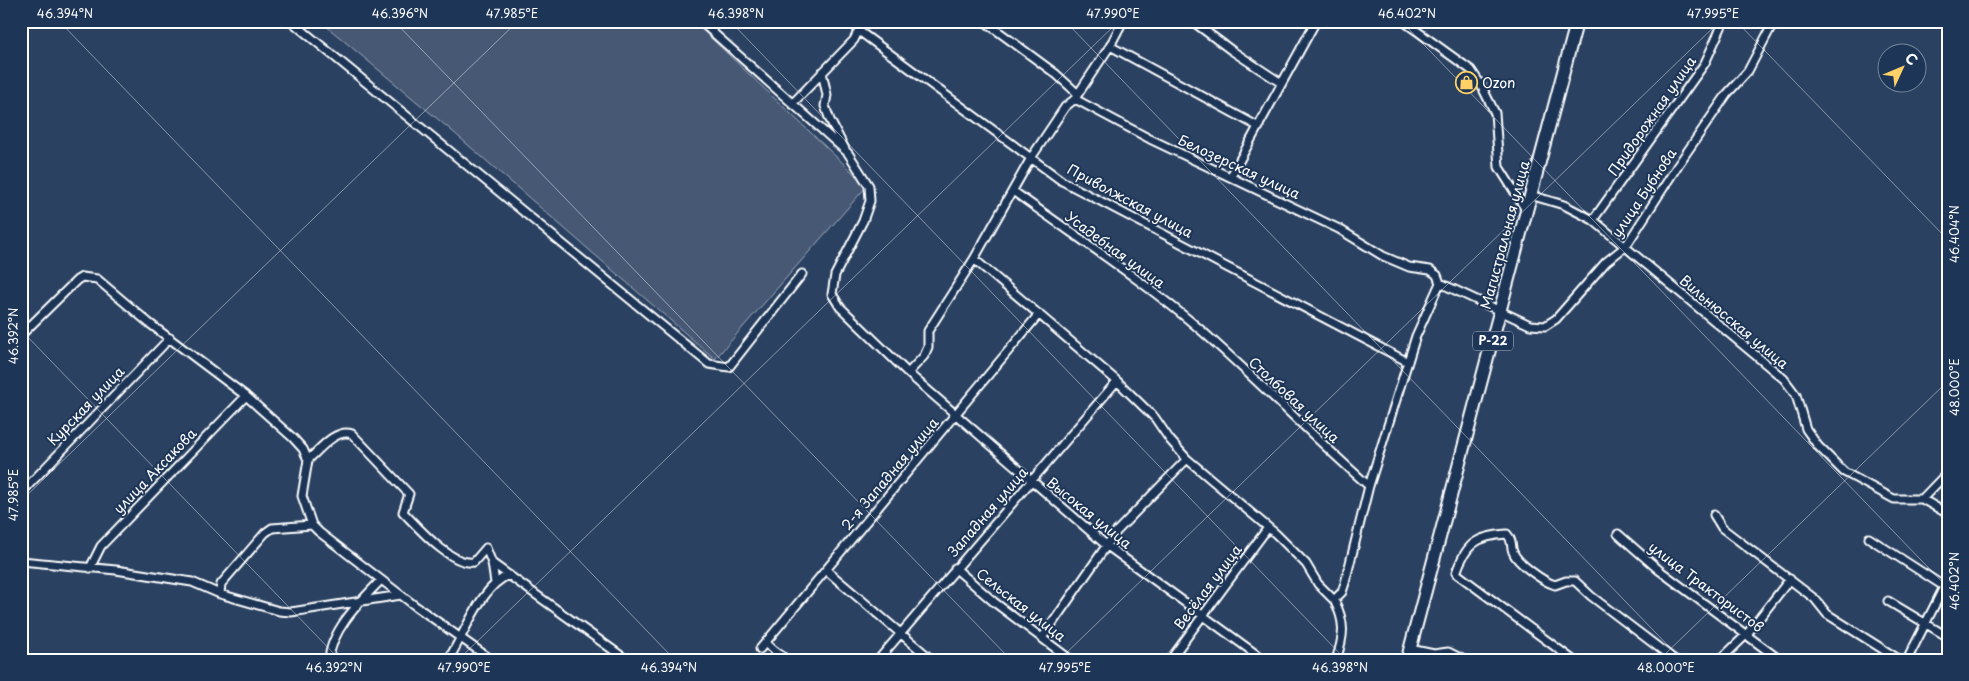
<svg xmlns="http://www.w3.org/2000/svg" width="1969" height="681" font-family="'Playpen Sans',sans-serif">
	<style>
		.green { fill: #465975; stroke: #a2acba }
		.lines { fill: none; stroke-linecap: round; stroke-linejoin: round }
		.minor-casing { stroke: #fff; stroke-width: 11 }
		.trunk-casing { stroke: #fff; stroke-width: 15 }
		.minor { stroke: #1d3557; stroke-width: 7 }
		.trunk { stroke: #1d3557; stroke-width: 11 }
		.ticks { fill: none; stroke: #fff; stroke-width: 1; stroke-opacity: 0.45 }
		.labels { text-anchor: middle; stroke-width: 4; stroke-linejoin: round; paint-order: stroke }
		.shield { fill: #1d3557; stroke: #bbc2cd; stroke-width: 1 }
		.shield-label { font-size: 12px; font-weight: bold; fill: #fff }
		.poi-label { font-size: 14px; fill: #fff; stroke: #1d3557; text-anchor: start }
		.street-label { font-size: 14px; fill: #fff; stroke: #1d3557 }
		.neatline { fill: none; stroke: #fff; stroke-width: 2 }
		.ticks-label { font-size: 12px; text-anchor: middle; fill: #fff }
	</style>
	<rect width="100%" height="100%" fill="#2a4161"/>
	<filter id="ink" filterUnits="userSpaceOnUse"><feTurbulence type="fractalNoise" baseFrequency=".02" numOctaves="2"/><feDisplacementMap in="SourceGraphic" scale="10" xChannelSelector="R" yChannelSelector="G"/><feConvolveMatrix kernelMatrix="1 2 1 2 8 2 1 2 1" color-interpolation-filters="sRGB"/></filter>
	<g filter="url(#ink)">
		<!-- green -->
		<path class="green" d="M320 21H693L867 186 715 359 452 131Z"/>
		<g class="lines">
			<defs>
				<path id="minor" d="M291 21 709 364 729 367 802 274
					M700 21 848 153 869 186 870 201 863 221 835 275 832 294 840 307 908 373 1106 545 1264 660
					M984 21 1056 74 1078 94 1075 99 1150 139 1339 229 1383 256 1409 267 1430 270 1437 275 1440 283 1530 325 1545 326 1556 319 1606 262 1626 246 1678 165 1727 94 1748 71 1769 31 1776 21
					M1192 21 1231 50 1281 83
					M1403 21 1471 70 1481 85 1495 113 1499 167 1526 210
					M859 31 1062 181 1408 362
					M1110 46 1259 127
					M822 72 827 95 825 106 830 120 846 151
					M1078 94 1110 46 1123 21
					M792 104 854 40 863 21
					M1231 176 1316 21
					M1013 191C1076 237 1143 280 1202 331 1259 381 1312 436 1369 486
					M1530 195 1564 205 1593 220 1784 379 1796 395 1806 429 1818 446 1844 472 1894 499H1922L1948 514
					M1593 220 1705 63 1724 21
					M974 259 1117 381 1155 418 1170 440 1187 459 1276 534 1306 564 1318 584 1334 600
					M21 335 77 280 82 277 97 279 149 323 246 396 293 438 303 449 308 460 302 496 312 525 319 532 414 605 492 660
					M908 373 924 356 928 347V331L974 259 1031 158 1065 107 1075 99
					M308 460C319 450 336 428 352 434L409 494 403 512C418 527 451 566 474 562L486 548 492 563 627 660
					M21 493 170 338
					M1922 499 1948 472
					M1714 515 1722 528 1815 599 1827 614 1900 660
					M1618 534 1659 570 1780 660
					M1869 538 1948 589
					M21 561 116 570 192 582 220 594 279 611 291 612 401 595
					M492 563 495 583
					M90 568 101 546 246 396
					M955 568 994 602 1071 660
					M826 570 932 660
					M220 594 221 584 265 533 272 528 312 525
					M1888 601 1948 637
					M1042 638 1116 532 1187 459
					M766 644 787 660
					M760 649 1039 314
					M1410 649 1434 654 1448 652 1464 660
					M329 660C331 629 361 601 381 580
					M448 660C464 636 481 585 509 575
					M878 660 1117 381
					M1170 660 1267 529
					M1336 660C1344 636 1346 623 1334 600L1342 592 1345 583 1369 486 1416 336 1440 283
					M1573 660 1456 573C1466 544 1476 536 1507 534 1514 542 1510 545 1513 552 1517 563 1544 582 1555 585L1566 581H1575L1591 596 1675 660
					M1720 660 1747 634 1790 579
					M1907 660 1944 587"/>
				<path id="trunk" d="M1407 660 1577 21"/>
			</defs>
			<!-- minor casing -->
			<use href="#minor" class="minor-casing"/>
			<!-- trunk casing -->
			<use href="#trunk" class="trunk-casing"/>
			<!-- minor -->
			<use href="#minor" class="minor"/>
			<!-- trunk -->
			<use href="#trunk" class="trunk"/>
		</g>
	</g>
	<!-- ticks -->
	<path class="ticks" d="M59 21 675 660M394 21 1011 660M730 21 1346 660M1065 21 1682 660M1401 21 1948 588M1736 21 1948 240M21 330 340 660M21 501 518 21M458 660 1119 21M1059 660 1720 21M1659 660 1948 381"/>
	<!-- icons -->
	<defs>
		<symbol id="shop-ring" viewBox="-11 -11 22 22"><circle r="9.5" fill="#1d3557" stroke="#ffd166" stroke-width="1.5"/><path d="M-5-2.5h2.3a2.7 3.5 0 0 1 5.4 0H5L5.5 6h-11ZM-1.5-2.5h3a1.5 2.3 0 0 0-3 0Z" fill="#ffd166"/></symbol>
	</defs>
	<g fill-rule="evenodd">
		<use href="#shop-ring" x="1454" y="70" width="25" height="25"/>
	</g>
	<g class="labels">
		<!-- shield labels -->
		<rect class="shield" x="1473" y="331.5" width="40" height="19" rx="4"/>
		<g class="shield-label">
			<text x="1493" y="345">Р-22</text>
		</g>
		<!-- poi labels -->
		<g class="poi-label">
			<text x="1482" y="88">Ozon</text>
		</g>
		<!-- street labels -->
		<g class="street-label">
			<text transform="translate(1652 116) rotate(-55)" y="5">Придорожная улица</text>
			<text transform="translate(1239 167) rotate(25)" y="5">Белозерская улица</text>
			<text transform="translate(1644 193) rotate(-56)" y="5">улица Бубнова</text>
			<text transform="translate(1130 201) rotate(28)" y="5">Приволжская улица</text>
			<text transform="translate(1505 235) rotate(-75)" y="5">Магистральная улица</text>
			<text transform="translate(1115 250) rotate(36)" y="5">Усадебная улица</text>
			<text transform="translate(1734 322) rotate(40)" y="5">Вильнюсская улица</text>
			<text transform="translate(1294 400) rotate(43)" y="5">Столбовая улица</text>
			<text transform="translate(86 406) rotate(-46)" y="5">Курская улица</text>
			<text transform="translate(155 471) rotate(-46)" y="5">улица Аксакова</text>
			<text transform="translate(890 474) rotate(-50)" y="5">2-я Западная улица</text>
			<text transform="translate(988 512) rotate(-49)" y="5">Западная улица</text>
			<text transform="translate(1089 513) rotate(39)" y="5">Высокая улица</text>
			<text transform="translate(1208 587) rotate(-53)" y="5">Весёлая улица</text>
			<text transform="translate(1706 587) rotate(37)" y="5">улица Трактористов</text>
			<text transform="translate(1021 605) rotate(38)" y="5">Сельская улица</text>
		</g>
	</g>
	<!-- margin -->
	<rect width="1969" height="681" fill="none" stroke="#1d3557" stroke-width="55"/>
	<!-- north arrow -->
	<g transform="translate(1902 68) rotate(46)"><circle r="24" fill="#1d3557" stroke="#77869a"/>
	<path d="M0-4L9 19L0 12L-9 19Z" fill="#ffd166"/>
	<text y="-8" font-size="14" font-weight="bold" text-anchor="middle" fill="#ffffff">С</text>
	</g>
	<rect x="28" y="28" width="1914" height="626" class="neatline"/>
	<g class="ticks-label">
		<text x="65" y="18">46.394°N</text>
		<text x="400" y="18">46.396°N</text>
		<text x="512" y="18">47.985°E</text>
		<text x="736" y="18">46.398°N</text>
		<text x="1113" y="18">47.990°E</text>
		<text x="1407" y="18">46.402°N</text>
		<text x="1713" y="18">47.995°E</text>
		<text transform="translate(1955 234) rotate(-90)" y="4">46.404°N</text>
		<text transform="translate(14 336) rotate(-90)" y="4">46.392°N</text>
		<text transform="translate(1955 387) rotate(-90)" y="4">48.000°E</text>
		<text transform="translate(14 495) rotate(-90)" y="4">47.985°E</text>
		<text transform="translate(1955 581) rotate(-90)" y="4">46.402°N</text>
		<text x="334" y="672">46.392°N</text>
		<text x="464" y="672">47.990°E</text>
		<text x="669" y="672">46.394°N</text>
		<text x="1065" y="672">47.995°E</text>
		<text x="1340" y="672">46.398°N</text>
		<text x="1666" y="672">48.000°E</text>
	</g>
</svg>
